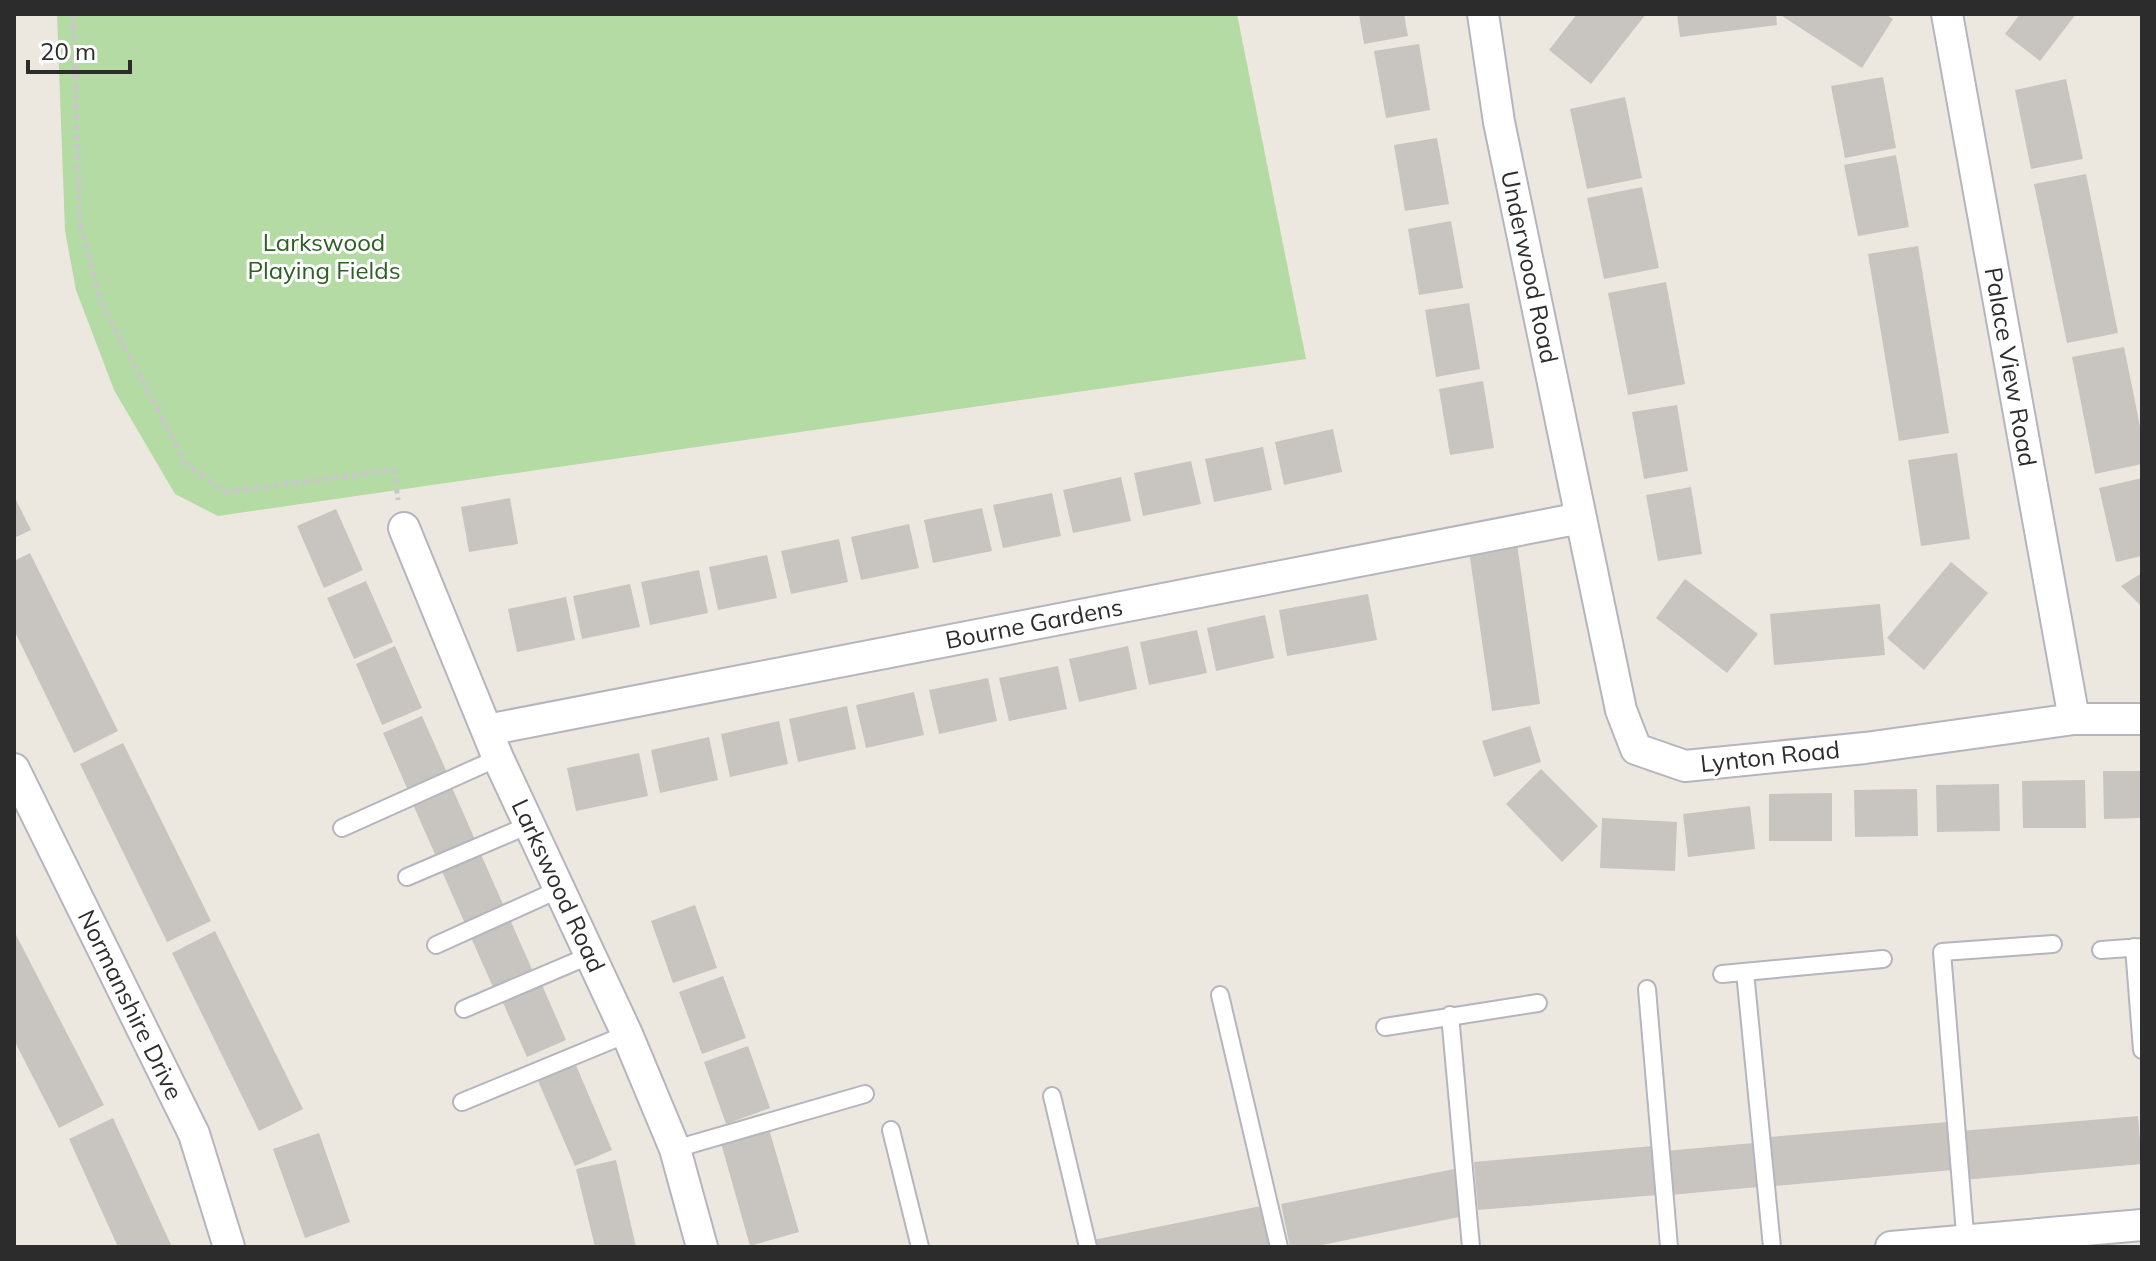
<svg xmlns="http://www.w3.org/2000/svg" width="2156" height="1261" font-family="Mulish,sans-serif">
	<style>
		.green { fill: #b4dba4 }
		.building { fill: #c8c4bf }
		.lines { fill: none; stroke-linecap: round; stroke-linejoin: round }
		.lane-casing { stroke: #b4b5be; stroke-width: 20 }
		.street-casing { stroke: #b4b5be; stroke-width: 34 }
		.path { stroke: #c8c8c8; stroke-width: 5; stroke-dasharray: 6 4; stroke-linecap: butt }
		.lane { stroke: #fff; stroke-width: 16 }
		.street { stroke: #fff; stroke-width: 30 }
		.labels { text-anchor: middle; stroke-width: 6; stroke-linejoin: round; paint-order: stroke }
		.park-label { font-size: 24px; fill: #2d6124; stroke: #fff }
		.street-label { font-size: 24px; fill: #2c2c2c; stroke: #fff }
	</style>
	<rect width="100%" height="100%" fill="#ece8e0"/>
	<!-- green -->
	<path class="green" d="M57 14H1237L1306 359 218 516 175 494 114 390 76 290 65 231Z"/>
	<!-- building -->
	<path class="building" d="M1359 14H1404L1408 36 1364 44Z
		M1577 14H1646L1591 84 1549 50Z
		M1677 14H1776L1777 25 1680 37Z
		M1779 14H1885L1893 19 1862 68Z
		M2020 14H2076L2040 61 2005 34Z
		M1419 44 1430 110 1386 118 1374 51Z
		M1883 77 1896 148 1845 158 1831 86Z
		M2066 79 2083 159 2031 169 2015 90Z
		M1625 97 1642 178 1587 189 1570 109Z
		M1437 138 1449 204 1405 211 1394 145Z
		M1896 155 1909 227 1858 236 1844 165Z
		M2086 174 2118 333 2067 343 2034 184Z
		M1642 187 1659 268 1604 279 1587 198Z
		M1451 221 1463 288 1419 295 1408 229Z
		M1918 246 1949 433 1899 441 1868 254Z
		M1666 282 1685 384 1628 395 1608 293Z
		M1469 303 1480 369 1436 377 1425 310Z
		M2124 347 2142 436V464L2095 474 2072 357Z
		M1483 381 1494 448 1450 455 1439 389Z
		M1677 405 1688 471 1644 479 1632 412Z
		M1333 429 1342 472 1284 485 1275 442Z
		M1263 447 1272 490 1214 502 1205 459Z
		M1957 453 1970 539 1921 546 1908 460Z
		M1191 461 1201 504 1143 516 1134 473Z
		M1121 477 1131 521 1073 533 1063 490Z
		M2142 478V556L2116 562 2099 488Z
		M1691 487 1702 554 1658 561 1646 495Z
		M1052 493 1061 536 1003 548 993 505Z
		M14 496 31 530 14 538Z
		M510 498 518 544 469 552 461 507Z
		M982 508 992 551 933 563 924 520Z
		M336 509 363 570 324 588 297 526Z
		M909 524 919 568 861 580 851 537Z
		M839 539 848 582 791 594 781 551Z
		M1517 544 1540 704 1492 711 1469 551Z
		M30 553 118 731 74 753 14 630V561Z
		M767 555 777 598 718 610 709 567Z
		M1951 562 1988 593 1924 670 1887 638Z
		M699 570 708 613 650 625 641 582Z
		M2142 573V607L2121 586Z
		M1685 579 1758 634 1727 673 1656 618Z
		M366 581 393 642 354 659 327 598Z
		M630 584 640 627 582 639 573 596Z
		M1368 594 1377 640 1287 656 1279 610Z
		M566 597 575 640 517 652 508 609Z
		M1880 604 1885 655 1774 665 1770 614Z
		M1265 615 1274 658 1216 671 1207 628Z
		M1197 630 1207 673 1149 685 1140 642Z
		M395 646 422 708 382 725 356 664Z
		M1128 646 1137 689 1079 702 1069 659Z
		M1058 666 1067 709 1009 721 999 678Z
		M988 678 997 721 939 734 929 690Z
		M914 692 924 735 866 748 856 705Z
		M847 706 856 749 798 762 789 719Z
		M422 716 449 777 410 795 383 733Z
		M779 721 788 764 730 777 721 734Z
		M1530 726 1541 762 1494 777 1482 741Z
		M709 737 718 780 660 793 651 750Z
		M123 743 211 921 167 942 80 764Z
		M639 753 648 796 576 811 567 768Z
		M1541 769 1598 826 1562 862 1506 804Z
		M2103 771H2142V818L2104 819Z
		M2085 780 2086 828H2023L2022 781Z
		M450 783 477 844 438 861 411 800Z
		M1999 784 2000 831 1937 832 1936 785Z
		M1917 789 1918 836 1855 837 1854 790Z
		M1832 793V841H1769V794Z
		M1750 806 1755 849 1688 857 1683 814Z
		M1602 818 1677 822 1675 871 1600 868Z
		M479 850 506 911 467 928 440 867Z
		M695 905 717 968 673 983 651 921Z
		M508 915 535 976 496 994 469 933Z
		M14 931 104 1105 59 1128 14 1040Z
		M215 931 303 1109 259 1131 172 953Z
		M723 976 746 1038 702 1054 679 992Z
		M539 978 566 1040 527 1057 500 996Z
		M748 1046 770 1108 726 1124 704 1062Z
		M573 1058 612 1150 575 1166 535 1074Z
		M2138 1116 2142 1164 1963 1180 1960 1131Z
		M113 1118 171 1245 167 1247H118L69 1139Z
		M1948 1122 1953 1170 1774 1186 1770 1137Z
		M769 1129 799 1232 750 1246 721 1143Z
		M319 1133 350 1222 305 1238 273 1149Z
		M1754 1143 1758 1187 1670 1195 1665 1151Z
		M1653 1146 1657 1195 1478 1210 1474 1162Z
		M616 1160 636 1247H595L576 1169Z
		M1454 1169 1464 1216 1312 1247H1290L1281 1204Z
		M1266 1205 1274 1247H1094L1093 1240Z"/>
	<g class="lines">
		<defs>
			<path id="lane" d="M342 828 498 758
				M407 877 529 825
				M436 945 560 889
				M2134 947 2142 1050
				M2101 950 2142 947
				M1745 972 1772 1247
				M1722 974 1883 959
				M1647 989 1669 1247
				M1220 995 1279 1247
				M464 1009 591 955
				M1450 1015 1471 1247
				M1385 1027 1538 1003
				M1052 1096 1088 1247
				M462 1102 627 1034
				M891 1130 920 1247
				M675 1149 865 1094
				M1966 1246 1942 952 2053 944"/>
			<path id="street" d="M1483 14 1499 122 1581 518 1621 710 1636 749 1685 766 1865 748 2074 719H2142
				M1947 14 2074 719
				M404 528 498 758 627 1034 675 1149 702 1247
				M487 730 1581 518
				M14 769 194 1134 229 1247
				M1891 1247 2142 1225"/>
		</defs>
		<!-- lane casing -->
		<use href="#lane" class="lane-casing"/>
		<!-- street casing -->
		<use href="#street" class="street-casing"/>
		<!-- path -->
		<path class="path" d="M73 14 80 225 101 302 186 464 226 492 394 470 398 500"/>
		<!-- lane -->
		<use href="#lane" class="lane"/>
		<!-- street -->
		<use href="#street" class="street"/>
	</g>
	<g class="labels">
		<!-- park labels -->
		<g class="park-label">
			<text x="324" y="251">Larkswood<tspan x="324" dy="28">Playing Fields</tspan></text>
		</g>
		<!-- street labels -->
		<g class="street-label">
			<text transform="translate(1529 267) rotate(78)" y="8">Underwood Road</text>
			<text transform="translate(2010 367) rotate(80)" y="8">Palace View Road</text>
			<text transform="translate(1034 624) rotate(-11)" y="8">Bourne Gardens</text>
			<text transform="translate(1770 757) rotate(-6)" y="8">Lynton Road</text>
			<text transform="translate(558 886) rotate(65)" y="8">Larkswood Road</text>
			<text transform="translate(130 1005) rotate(64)" y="8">Normanshire Drive</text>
		</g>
	</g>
	<!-- border -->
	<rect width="2156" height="1261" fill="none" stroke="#2c2c2c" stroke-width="32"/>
	<!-- scale -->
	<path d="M28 60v12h102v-12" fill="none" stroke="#2c2c2c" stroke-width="4"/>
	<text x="40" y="60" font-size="24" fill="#2c2c2c" stroke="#ffffff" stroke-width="6" paint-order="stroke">20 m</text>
</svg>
